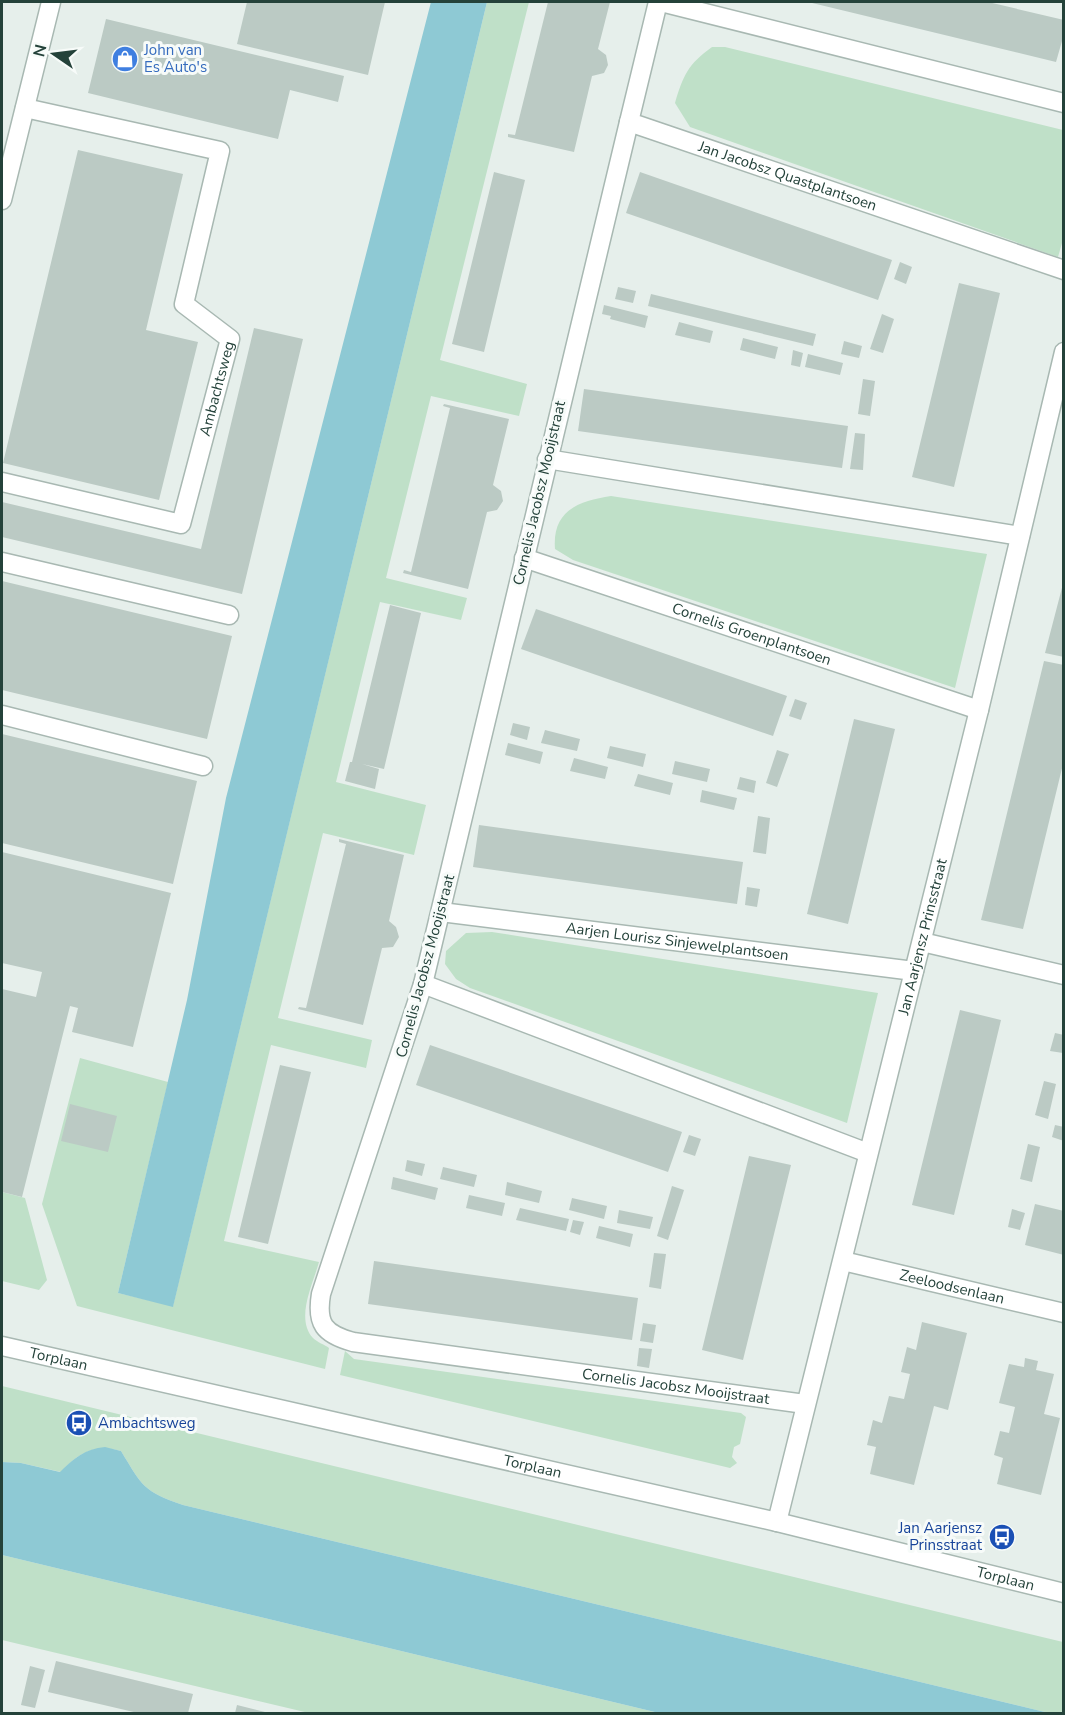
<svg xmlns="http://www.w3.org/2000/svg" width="1065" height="1715" font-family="'Nunito Sans',sans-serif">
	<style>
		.green { fill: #bfe0c8 }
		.water { fill: #8ec9d4 }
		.building { fill: #bbcac4 }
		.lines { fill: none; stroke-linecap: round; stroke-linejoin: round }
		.minor-casing { stroke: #a8b8b2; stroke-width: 21 }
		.minor { stroke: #fff; stroke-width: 18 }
		.labels { text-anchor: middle; stroke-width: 6; stroke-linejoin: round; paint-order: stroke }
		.shop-label { font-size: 15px; fill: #366cbe; stroke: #f7fbf9; text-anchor: start }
		.street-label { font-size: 15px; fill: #24423a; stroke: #f7fbf9 }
		.transit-label { font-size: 15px; fill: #164399; stroke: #f7fbf9; text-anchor: start }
	</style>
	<rect width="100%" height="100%" fill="#e6efeb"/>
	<!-- green -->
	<path class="green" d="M487 2H529L440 360 527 384 519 416 431 396 386 578 467 598 461 620 380 602 336 782 426 805 414 855 323 833 278 1018 372 1040 366 1068 271 1045 224 1241 319 1262C313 1284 295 1319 313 1338 317 1342 325 1345 329 1348L325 1369 77 1306 42 1204 80 1058 168 1082 118 1293 173 1306Z
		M712 47H725L1063 130 1064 236 1058 257 690 127 675 103C683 76 688 64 712 47Z
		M611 496 987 554 955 688 573 560 555 549C552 511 578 501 611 496Z
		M492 932 878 993 847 1123 470 988 456 979 445 964 446 951 466 933Z
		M2 1192 25 1198 47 1280 39 1290 2 1281Z
		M345 1351 354 1359 741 1413 746 1417 740 1444 734 1447 732 1457 737 1463 730 1468 340 1375Z
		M2 1386 1063 1642V1713H1049L183 1505C143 1491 143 1487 121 1451 95 1444 79 1452 61 1472L21 1463 2 1462Z
		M2 1555 659 1713H309L2 1640Z"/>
	<!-- water -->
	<path class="water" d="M431 2H487L173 1307 118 1293 187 1000 226 798Z
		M105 1447 121 1451C143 1487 143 1491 183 1505L1049 1713H659L2 1555V1462L21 1463 60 1472C74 1458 85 1449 105 1447Z"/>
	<!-- building -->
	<path class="building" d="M247 2H385L368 75 237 44Z
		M548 2H610L598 49 606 55 608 65 604 73 592 76 574 152 508 137V134L515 135Z
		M808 2H988L1064 20V34L1056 62Z
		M106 19 344 76 338 102 290 90 278 139 88 93Z
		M78 150 183 174 146 330 198 342 159 500 3 463Z
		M494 172 525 180 484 352 452 344Z
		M640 172 892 260 878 300 626 213Z
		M900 262 912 267 906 284 894 279Z
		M959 283 1000 293 954 487 912 477Z
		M618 287 636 291 633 303 615 299Z
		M651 294 816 334 813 346 648 306Z
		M604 305 648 316 645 328 610 319 611 316 602 314Z
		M882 314 894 319 883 353 870 349Z
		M679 322 713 331 710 343 675 335Z
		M254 328 303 339 242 594 2 537V502L201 549Z
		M743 338 778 347 775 359 740 350Z
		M844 341 862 346 859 358 841 354Z
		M793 350 803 353 800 367 791 365Z
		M808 354 843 363 840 375 805 367Z
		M863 379 875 381 870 416 858 414Z
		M584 389 848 426 842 468 578 431Z
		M444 404 509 419 493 485 501 491 503 501 497 510 487 512 468 589 403 573 404 570 411 572 450 408 443 406Z
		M855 433 865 434 863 470 850 469Z
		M1064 580V657L1045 653Z
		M2 581 232 636 207 739 2 690Z
		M390 605 421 613 384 769 362 764 379 769 375 789 345 781 350 762H352Z
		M536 609 787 696 773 736 521 649Z
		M1044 661 1064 665V760L1023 929 981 920Z
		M795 699 807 703 801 720 789 716Z
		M854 719 895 729 848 924 807 914Z
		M513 723 530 727 527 740 510 735Z
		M545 730 580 739 577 751 541 743Z
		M2 734 197 781 173 884 2 843Z
		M508 743 543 752 540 764 505 755Z
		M610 746 646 754 643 767 607 758Z
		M777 750 789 754 777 787 766 783Z
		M574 758 608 767 605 779 570 771Z
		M675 761 710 769 707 782 672 774Z
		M638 774 673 783 670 795 634 786Z
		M740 777 756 781 754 793 737 789Z
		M702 790 737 798 734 810 700 802Z
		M758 816 770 818 766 854 753 852Z
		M479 825 743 862 737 904 473 867Z
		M339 839 404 855 389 921 396 927 399 937 393 947 382 948 363 1025 298 1009 299 1007 306 1008 346 844 339 842Z
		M2 852 171 893 133 1047 72 1032 78 1008 70 1006 22 1197 2 1192V989L36 997 42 972 2 963Z
		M747 887 760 889 757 907 745 905Z
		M960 1010 1001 1020 954 1215 912 1205Z
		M1055 1033 1064 1035 1063 1053 1050 1051Z
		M430 1045 682 1132 668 1172 416 1085Z
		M280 1065 311 1072 268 1244 238 1237Z
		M1044 1081 1056 1084 1048 1119 1035 1115Z
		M70 1104 117 1116 108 1152 61 1141Z
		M1055 1125 1064 1127V1141L1052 1137Z
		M689 1135 701 1139 695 1156 683 1152Z
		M1028 1144 1040 1147 1032 1182 1020 1179Z
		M749 1156 791 1165 743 1360 702 1350Z
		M407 1160 425 1164 422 1176 405 1171Z
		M443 1167 477 1175 474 1187 440 1179Z
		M393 1177 438 1188 435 1200 391 1189Z
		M507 1182 542 1191 539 1203 505 1195Z
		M672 1186 684 1190 668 1240 657 1236Z
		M469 1195 505 1203 502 1216 466 1208Z
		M572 1198 607 1206 604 1219 569 1210Z
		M1035 1204 1064 1211V1255L1025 1245Z
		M520 1208 569 1219 566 1231 516 1220Z
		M1012 1209 1025 1213 1020 1230 1008 1227Z
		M619 1210 653 1217 650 1229 617 1223Z
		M573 1220 584 1222 580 1235 570 1232Z
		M599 1226 633 1234 630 1247 596 1238Z
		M654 1253 666 1254 661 1289 649 1287Z
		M374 1261 638 1298 632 1340 368 1304Z
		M922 1322 967 1333 948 1410 934 1406 914 1485 870 1474 876 1447 867 1445 873 1420 882 1423 889 1396 904 1399 910 1374 901 1372 907 1347 916 1350Z
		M643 1323 656 1325 653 1343 640 1341Z
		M639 1348 652 1349 649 1368 637 1366Z
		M1025 1358 1038 1361 1036 1370 1054 1374 1044 1414 1060 1418 1041 1495 997 1484 1003 1458 994 1455 1000 1431 1009 1433 1015 1407 999 1403 1009 1364 1024 1367Z
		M56 1661 193 1694 188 1713H138L48 1692Z
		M30 1666 45 1670 35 1708 21 1705Z
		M237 1705 269 1713H235Z"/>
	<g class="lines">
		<defs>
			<g id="minor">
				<path id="s1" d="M658 2 629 122 1064 270"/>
				<path d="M661 2 1064 103"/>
				<path id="s2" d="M629 122 423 984 321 1294C316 1324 324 1334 353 1342L805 1404"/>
				<path d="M2 200 51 2"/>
				<path d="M547 459 1020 536"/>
				<path id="s3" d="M2 482 181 524 230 339 184 304 220 151 25 108"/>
				<path id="s4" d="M524 558 979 710"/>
				<path d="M2 562 229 615"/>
				<path d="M2 715 203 766"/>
				<path id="s5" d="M441 912 914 971"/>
				<path d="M922 942 1064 975"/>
				<path d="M423 984 868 1153"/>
				<path id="s6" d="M843 1261 1064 1313"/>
				<path id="s7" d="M2 1346 777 1522 1064 1593"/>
				<path id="s8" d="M777 1522 979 710 1064 352"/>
			</g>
		</defs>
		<!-- minor casing -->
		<use href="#minor" class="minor-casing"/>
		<!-- minor -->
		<use href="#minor" class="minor"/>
	</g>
	<!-- icons -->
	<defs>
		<symbol id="shop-disc" viewBox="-11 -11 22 22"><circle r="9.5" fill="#3f7fe0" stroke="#f7fbf9"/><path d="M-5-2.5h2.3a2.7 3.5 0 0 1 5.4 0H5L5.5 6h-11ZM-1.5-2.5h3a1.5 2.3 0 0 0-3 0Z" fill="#fff"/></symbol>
		<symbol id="bus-disc" viewBox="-11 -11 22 22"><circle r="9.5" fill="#1a4fb4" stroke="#f7fbf9"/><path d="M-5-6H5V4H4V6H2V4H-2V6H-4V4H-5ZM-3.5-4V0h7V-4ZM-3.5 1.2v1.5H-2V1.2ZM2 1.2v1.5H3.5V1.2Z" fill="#fff"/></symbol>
	</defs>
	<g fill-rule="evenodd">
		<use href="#shop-disc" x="110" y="44" width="30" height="30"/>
		<use href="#bus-disc" x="64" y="1408" width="30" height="30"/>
		<use href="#bus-disc" x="987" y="1522" width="30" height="30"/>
	</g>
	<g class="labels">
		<!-- shop labels -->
		<g class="shop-label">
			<text x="144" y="55">John van<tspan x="144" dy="17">Es Auto's</tspan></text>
		</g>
		<!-- street labels -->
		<g class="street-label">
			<text dy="5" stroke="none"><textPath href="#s1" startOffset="291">Jan Jacobsz Quastplantsoen</textPath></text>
			<text dy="5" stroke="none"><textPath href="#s3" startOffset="324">Ambachtsweg</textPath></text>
			<text transform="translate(539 493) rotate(-77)" y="5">Cornelis Jacobsz Mooijstraat</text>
			<text dy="5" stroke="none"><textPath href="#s4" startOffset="240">Cornelis Groenplantsoen</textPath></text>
			<text dy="5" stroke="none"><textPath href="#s8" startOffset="603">Jan Aarjensz Prinsstraat</textPath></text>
			<text dy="5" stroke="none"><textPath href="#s5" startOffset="238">Aarjen Lourisz Sinjewelplantsoen</textPath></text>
			<text transform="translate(425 966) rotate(-75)" y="5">Cornelis Jacobsz Mooijstraat</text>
			<text dy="5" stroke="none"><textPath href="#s6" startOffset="112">Zeeloodsenlaan</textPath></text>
			<text dy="5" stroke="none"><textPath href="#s7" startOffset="58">Torplaan</textPath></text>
			<text dy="5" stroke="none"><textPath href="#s2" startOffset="1605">Cornelis Jacobsz Mooijstraat</textPath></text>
			<text dy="5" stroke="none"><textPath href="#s7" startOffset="544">Torplaan</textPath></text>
			<text dy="5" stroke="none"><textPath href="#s7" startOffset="1030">Torplaan</textPath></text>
		</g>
		<!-- transit labels -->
		<g class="transit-label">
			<text x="98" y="1428">Ambachtsweg</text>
			<text x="982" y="1533" text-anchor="end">Jan Aarjensz<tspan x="982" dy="17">Prinsstraat</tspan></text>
		</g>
	</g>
	<!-- border -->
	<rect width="1065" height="1715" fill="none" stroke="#24423a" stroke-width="6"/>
	<!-- north arrow -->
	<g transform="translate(54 54) rotate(284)" stroke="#f7fbf9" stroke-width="4.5" paint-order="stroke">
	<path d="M0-4.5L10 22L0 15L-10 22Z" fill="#24423a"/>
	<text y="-9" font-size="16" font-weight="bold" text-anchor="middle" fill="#24423a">N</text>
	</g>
</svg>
